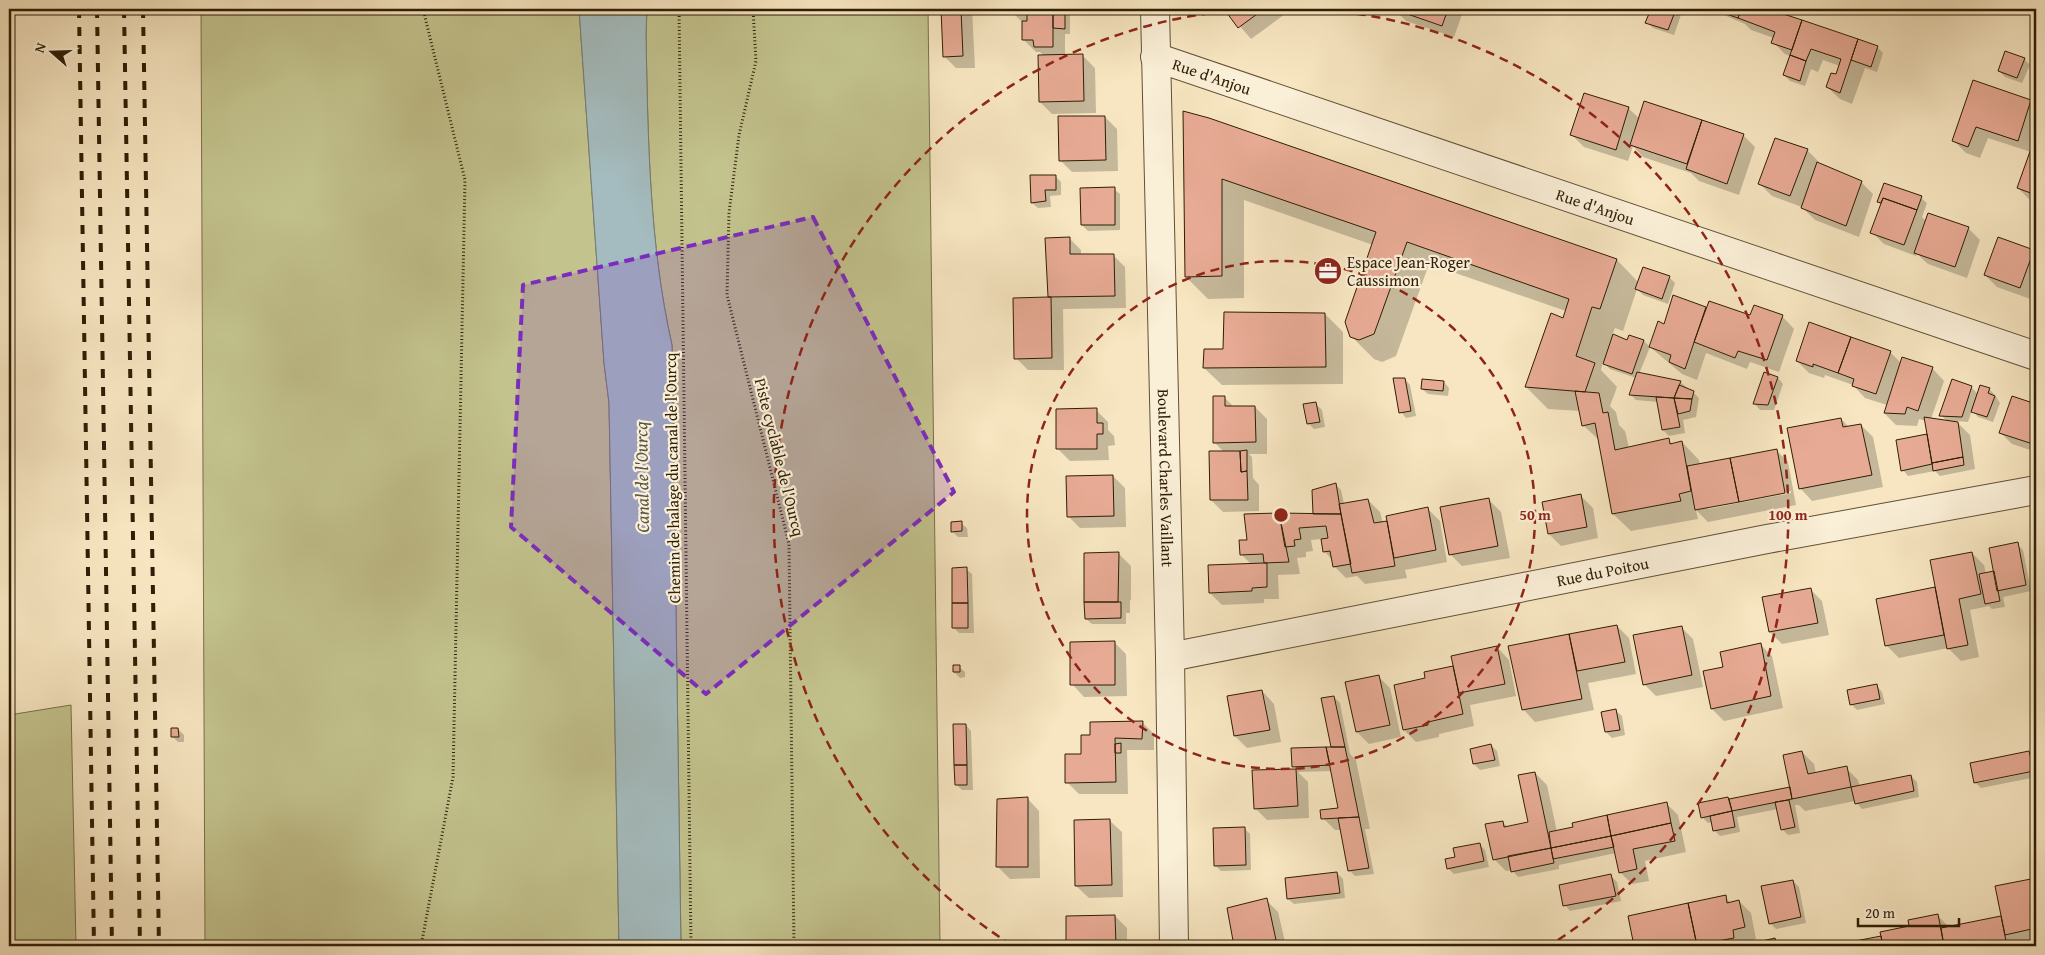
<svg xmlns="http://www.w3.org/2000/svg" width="2045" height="955" font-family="'Gentium Book Plus',serif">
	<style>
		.green { fill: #c3c38e; stroke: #79704a }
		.water { fill: #a4bcbf; stroke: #757d75 }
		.shadow { fill: #0003; fill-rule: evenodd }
		.building { fill: #e7aa94; stroke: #2f1e05 }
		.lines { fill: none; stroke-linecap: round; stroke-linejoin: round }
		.minor-casing { stroke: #615034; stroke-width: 30 }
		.path { stroke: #2f1e05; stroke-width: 3; stroke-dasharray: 1 2.5; stroke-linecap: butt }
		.minor { stroke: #faefd7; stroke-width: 28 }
		.rail { stroke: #2f1e05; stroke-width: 4; stroke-dasharray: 9 9; stroke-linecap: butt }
		.marked { fill: #7b2cbf; fill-opacity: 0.2; stroke: #7b2cbf; stroke-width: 4; stroke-dasharray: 10 6; stroke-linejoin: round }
		.ring { fill: none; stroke: #8f2418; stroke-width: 2.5; stroke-dasharray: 9 6 }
		.labels { text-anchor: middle; stroke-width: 4.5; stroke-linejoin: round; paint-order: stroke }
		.street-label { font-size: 16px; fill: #2f1e05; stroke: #faefd7 }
		.poi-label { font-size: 16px; fill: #2f1e05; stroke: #faefd7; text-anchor: start }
		.water-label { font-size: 18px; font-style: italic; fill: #585546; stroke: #faefd7 }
		.centre { fill: #8f2418; stroke: #faefd7; stroke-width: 2.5 }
		.ring-label { font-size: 15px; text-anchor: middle; font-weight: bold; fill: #8f2418; stroke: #faefd7; stroke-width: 4.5; stroke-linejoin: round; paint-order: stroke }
	</style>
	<rect width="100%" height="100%" fill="#f7e6c1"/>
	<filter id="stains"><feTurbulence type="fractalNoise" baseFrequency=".004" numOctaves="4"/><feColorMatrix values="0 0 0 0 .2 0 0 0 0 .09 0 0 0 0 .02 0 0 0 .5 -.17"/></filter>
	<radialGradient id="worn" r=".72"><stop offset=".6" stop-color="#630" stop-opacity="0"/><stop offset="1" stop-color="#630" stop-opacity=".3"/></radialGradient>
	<!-- green -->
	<path class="green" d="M201 9H579L604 363 609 403 619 946H205Z
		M647 9H928L940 946H681L672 345C649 243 648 138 646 34Z
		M71 705 76 946H9V715Z"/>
	<!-- water -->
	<path class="water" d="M579 9H647L646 34C648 138 649 243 672 345L681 946H619L609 403 604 363Z"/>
	<!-- shadow -->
	<path class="shadow" d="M943 9H972L975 68H956L944 56Z
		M1013 9H1070V34H1065V56H1083L1095 68 1096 113 1052 114 1040 102 1044 56 1040 52H1036L1024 40 1023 23 1013 13Z
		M1225 9H1292L1251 39Z
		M1394 9H1464L1454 37 1406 21Z
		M1584 9H1601L1600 14Z
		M1652 9H1683L1674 35 1653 28 1647 22Z
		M1710 9H1764L1877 47 1883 53 1877 72 1865 68 1852 104 1840 99 1827 87 1836 76 1840 66 1823 60 1818 72 1811 69 1805 86 1790 81 1784 75 1790 56 1785 54 1773 42 1774 38 1751 30 1745 24Z
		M2024 59 2030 65 2022 83 2005 77 1999 71Z
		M1974 82 2031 101 2036 106V133L2032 144 2036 146V202L2030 200 2018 188 2031 152 1988 138 1980 158 1966 153 1954 141Z
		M1585 94 1629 109 1640 119 1645 103 1743 135 1755 147 1739 195 1699 181 1691 173 1643 157 1633 146 1628 161 1584 147 1572 135Z
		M1105 117 1117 129 1118 171 1072 172 1060 160Z
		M1209 119 1617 260 1639 283 1669 277 1675 283 1668 304 1643 295 1637 289 1623 331 1615 328 1612 335 1628 341 1630 336 1644 341 1650 347 1639 374 1680 382 1693 392 1699 398 1696 417 1683 420 1685 433 1669 436 1663 430 1658 402 1636 400 1630 394 1636 378 1610 369 1603 362 1601 370 1617 387 1610 406 1616 412 1619 425 1625 431 1629 448 1668 440 1673 444 1682 442 1699 460 1700 465 1776 450 1788 462 1796 505 1708 522 1696 510 1698 519 1631 531 1613 514 1600 441 1583 425 1581 411 1548 409 1526 387 1566 311 1429 264 1396 356 1382 362 1374 359 1351 336 1373 245 1244 200V298L1208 299 1186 277ZM1791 491V493L1708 509V507Z
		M1807 150 1819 162 1818 164 1861 182 1873 194 1859 237 1815 220 1802 207 1772 196 1760 184Z
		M1055 176 1061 182V195L1050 196 1051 207 1038 208 1032 203Z
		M1884 184 1921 198 1927 203 1922 217 1926 221 1968 228 1980 240 1967 278 1928 264 1917 254 1916 256 1884 244 1872 232 1882 205 1878 201Z
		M1114 189 1120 194V230L1088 231 1082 225Z
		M1069 238 1081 250V256L1113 255 1125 267 1126 308 1063 309 1064 370H1028L1016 358 1049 299 1047 239Z
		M1998 239 2036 254V290L2033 300 1997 287 1985 275Z
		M1674 297 1707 308 1751 317 1782 316 1794 329 1779 372 1750 362 1747 369 1706 353 1697 380 1682 374 1650 347 1664 325Z
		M1325 314 1343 332V384L1222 385 1204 368 1224 350Z
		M1890 352 1901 363 1932 368 1944 381 1931 419 1947 421 1941 415 1953 381 1972 388 1978 394 1989 389 1995 395 2000 403 1993 422 1978 417 1972 410 1968 422 1956 421 1970 435 1975 469 1940 476 1935 471 1908 476 1903 470 1929 435 1926 421 1919 419 1917 426 1896 425 1884 413 1887 405 1865 398 1853 385 1825 375 1824 378 1809 373 1797 361Z
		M1778 378 1783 384 1774 410H1760L1755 404Z
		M1405 379 1410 385 1416 416 1406 418 1401 412Z
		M1444 382 1449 388 1448 396 1428 394 1422 389Z
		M1224 397 1235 408 1255 407 1267 419V454H1249L1252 457 1253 478 1259 485V511L1223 512 1211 500 1224 452 1214 442Z
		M2012 397 2036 405V452L2012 444 2000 432Z
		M1316 404 1322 410 1325 427 1314 429 1308 423Z
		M1096 410 1108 422V430L1114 436 1115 445 1108 446 1109 460 1070 461 1058 449Z
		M1841 419 1849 427 1861 425 1873 437 1883 487 1812 501 1800 488Z
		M1113 476 1125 488 1126 527 1080 528 1068 516Z
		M1335 484 1341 490 1344 504 1368 500 1380 512 1383 523 1428 509 1440 521 1447 562 1405 570 1407 578 1365 584 1357 576 1346 578 1334 566 1333 561 1325 552 1322 539 1311 540 1313 551 1306 552V557L1297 558 1300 574 1278 575 1279 599H1264V603L1222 605 1210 593 1252 565 1241 554 1248 541 1314 515Z
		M1581 496 1593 508 1598 538 1561 546 1549 534Z
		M1489 500 1501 512 1510 558 1462 566 1450 554Z
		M961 523 967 528 968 537H958L952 531Z
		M2017 544 2023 550 2031 591 2003 597 2005 607 1992 609 1989 606 1970 610 1979 657 1961 661 1948 648 1899 658 1887 646 1878 600 1937 588 1972 553 1984 565 1986 574 1995 572Z
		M1119 554 1131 566V600H1130V613H1126V624H1092L1086 619Z
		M966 569 972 574 974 633H959L953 627Z
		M1810 589 1822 601 1829 635 1782 644 1770 632 1764 598Z
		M1617 626 1629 638 1636 674 1588 683 1594 710 1535 722 1523 709 1509 647Z
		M1681 627 1693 639 1703 687 1656 696 1644 684Z
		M1114 642 1126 654 1127 696 1084 697 1072 684Z
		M1760 644 1772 656 1783 708 1724 721 1712 709 1725 668Z
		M1497 647 1509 660 1516 696 1470 705 1474 726 1439 734V737L1416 742 1404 730 1426 679 1425 673 1455 667Z
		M959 667 965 672V677L960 678 954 672Z
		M1378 676 1390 688 1401 737 1369 744 1357 732Z
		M1877 686 1882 692 1885 704 1857 710 1851 704Z
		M1262 691 1274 704 1281 742 1247 748 1235 736Z
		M1334 697 1340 703 1350 754 1356 760 1370 829H1365L1374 874 1355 876 1349 870 1341 830H1335L1323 818 1340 809 1332 771 1298 772 1308 782 1309 818 1267 820 1255 808 1253 771 1298 770 1294 766 1332 748Z
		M1616 711 1622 716 1625 735 1612 738 1606 732Z
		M1142 722 1154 734V750H1127L1128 794H1079L1067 782 1091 736Z
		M966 725 971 731 973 790H962L956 784Z
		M178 729 184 735V742H178L172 736Z
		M1491 745 1497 751 1500 766 1480 770 1474 764 1471 750Z
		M1802 752 1814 764 1816 774 1846 768 1858 780 1860 787 1911 776 1917 782 1919 797 1862 809 1855 801 1805 811 1799 805H1795L1800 833 1788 835 1782 829 1778 809 1737 817 1740 832 1720 836 1714 830 1712 822 1708 823 1702 817 1699 804 1791 788Z
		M2029 752 2035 758 2036 769 1978 780V783L2036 771V777L1981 788 1975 782Z
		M1535 773 1547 785 1557 832 1666 803 1678 815 1686 852 1645 861 1649 881 1632 884 1620 872 1616 853 1559 865V869L1518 877 1512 870 1506 871 1494 859 1502 822 1508 827 1529 823Z
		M1027 798 1039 811 1040 878 1010 879 998 867Z
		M1109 820 1122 832 1123 897 1089 898 1076 886Z
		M1244 828 1250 834 1251 870 1221 871 1215 865Z
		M1479 844 1485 850 1489 867 1454 874 1448 868 1456 858Z
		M1337 873 1343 879 1345 898 1294 904 1288 899Z
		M1611 876 1617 882 1621 901 1570 911 1565 905Z
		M2036 879V942L2018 946H1836L1882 937 1938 916 1950 928 2002 917 1996 887Z
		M1793 881 1799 887 1806 923 1776 929 1770 923Z
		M1725 897 1731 903 1739 901 1751 913 1756 939 1744 942 1745 946H1635L1630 917Z
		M1266 900 1278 912 1286 946H1236L1228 909Z
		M1115 916 1127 928V946H1067V917Z
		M1775 940 1781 946H1760V943Z"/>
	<!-- building -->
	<path class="building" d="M941 9H961L963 56 943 57Z
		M1012 9H1053V47H1034L1033 40H1022V21H1027V14H1012Z
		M1053 9H1065V29L1053 28Z
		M1224 9H1264L1238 28Z
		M1393 9H1448L1442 26Z
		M1651 9H1676L1668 30 1645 23Z
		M1712 9H1741L1738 18Z
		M1741 9H1768L1802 20 1792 50 1771 43 1775 32 1738 18Z
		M1802 20 1858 39 1840 93 1826 87 1831 73 1836 74 1841 59 1811 49 1806 61 1790 55Z
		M1858 39 1878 46 1871 67 1851 60Z
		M2005 51 2025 58 2017 78 1998 71Z
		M1083 54 1084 101 1039 102 1038 55Z
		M1790 55 1806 61 1800 81 1783 75Z
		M1973 80 2031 100 2018 141 1976 127 1968 147 1952 141Z
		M1584 93 1629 107 1616 150 1570 135Z
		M1644 101 1702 120 1687 164 1630 145Z
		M1183 111 1209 118 1617 259 1600 309 1592 307 1576 356 1595 363 1585 392 1525 387 1551 313 1563 318 1569 299 1407 242 1374 334 1359 340 1350 337 1345 322 1376 232 1222 179V276L1185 277Z
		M1058 116H1105L1106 160 1059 161Z
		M1702 120 1744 134 1727 184 1686 169Z
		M1775 138 1808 149 1790 196 1758 184Z
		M2033 143 2036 144V195L2017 188Z
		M1817 162 1862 181 1846 226 1801 208Z
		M1030 175H1056V190H1045L1046 201 1031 203Z
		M1884 183 1922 196 1917 210 1883 198 1881 203 1877 202Z
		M1115 187V225H1081L1080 188Z
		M1883 198 1917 210 1904 245 1870 233Z
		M1928 213 1969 227 1955 267 1914 253Z
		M1070 237V254H1114L1115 296 1048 297 1045 238Z
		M1998 237 2034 250 2020 288 1984 275Z
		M1643 267 1670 276 1662 299 1635 289Z
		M1673 295 1706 307 1685 369 1669 362 1671 355 1649 347 1658 321 1664 324Z
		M1048 297H1051L1052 358 1014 359 1013 298Z
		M1709 301 1750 315 1754 305 1783 315 1767 360 1738 351 1735 358 1694 342Z
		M1224 312 1325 313 1326 367 1203 368 1204 349H1223Z
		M1809 322 1851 337 1838 373 1813 364V367L1796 361Z
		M1613 334 1627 340 1629 335 1644 340 1632 374 1603 364Z
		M1851 337 1891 351 1876 394 1852 386 1854 379 1838 373Z
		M1902 357 1933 367 1918 411 1907 407 1905 414 1884 413Z
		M1637 372 1681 381 1674 398 1629 395Z
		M1764 372 1778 377 1768 405 1753 404Z
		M1393 378H1405L1411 411 1399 413Z
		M1422 379 1444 381 1443 391 1421 389Z
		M1952 379 1972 386 1962 417 1939 416Z
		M1679 385 1694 391 1692 399 1674 398Z
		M1980 385 1990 388 1988 393 1995 396 1987 417 1971 412Z
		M1575 391 1599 393 1603 413 1608 412 1615 450 1669 438 1670 444 1682 441 1691 491 1679 494 1681 501 1612 514 1595 423 1582 426Z
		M1213 396H1225V406H1255L1256 442 1213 443Z
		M2012 396 2036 404V445L1999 433Z
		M1656 397 1674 398 1680 427 1662 430Z
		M1674 398 1692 399 1690 411 1678 414Z
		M1316 402 1320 422 1307 424 1303 404Z
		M1097 408V423H1103V434H1097V449H1056V409Z
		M1924 417 1958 422 1963 457 1932 463Z
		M1841 418 1843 427 1861 424 1872 475 1799 489 1787 428Z
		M1927 434 1932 464 1901 471 1896 440Z
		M1777 449 1785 493 1739 502 1730 458Z
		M1247 450V471L1241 472 1240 451Z
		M1209 451H1240L1241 472 1247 471 1248 500H1210Z
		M1963 457 1964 465 1933 471 1932 463Z
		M1730 458 1739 502 1695 510 1687 466Z
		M1113 475 1114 516 1067 517 1066 476Z
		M1336 483 1341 514H1313L1312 490Z
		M1581 494 1587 527 1548 534 1542 502Z
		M1489 498 1498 546 1449 555 1440 507Z
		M1368 499 1374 523 1387 521 1395 566 1352 573 1339 504Z
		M1428 507 1436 550 1394 558 1386 516Z
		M1279 513 1289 562 1264 563 1263 554 1240 555 1239 540H1247L1244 514Z
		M1279 513 1341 514 1351 564 1333 567 1330 551 1323 552 1321 539 1328 538 1326 526 1299 528 1301 539 1294 540 1295 546 1285 547Z
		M962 521V531L951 532V522Z
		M2018 542 2026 585 1997 591 1989 548Z
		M1119 552 1118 602H1084V553Z
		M1972 552 1981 594 1959 599 1968 645 1947 649 1930 560Z
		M1264 563H1267V587L1252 588V591L1209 593 1208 565Z
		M967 567 968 603H952V568Z
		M1994 571 2000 601 1985 604 1979 574Z
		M1935 587 1944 635 1885 646 1876 599Z
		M1811 588 1818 623 1769 632 1762 597Z
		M1084 602H1121V618L1085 619Z
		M952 603H968V628H952Z
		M1617 625 1625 662 1577 671 1569 634Z
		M1682 626 1692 675 1643 685 1633 635Z
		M1569 634 1582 699 1522 710 1508 646Z
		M1115 641V685H1070V642Z
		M1761 643 1771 696 1711 709 1703 671 1723 667 1720 652Z
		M1497 646 1505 684 1459 693 1451 656Z
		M953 665H960V672H953Z
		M1453 666 1463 714 1428 722V725L1403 730 1394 685 1425 678 1424 672Z
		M1379 675 1390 725 1356 732 1345 682Z
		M1877 684 1880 699 1850 705 1847 690Z
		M1262 690 1270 730 1234 736 1227 696Z
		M1334 696 1345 747H1331L1321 698Z
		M1616 709 1620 730 1605 732 1601 712Z
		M1143 721 1142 739 1115 738 1116 782 1065 783V754H1081V735H1090V722Z
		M953 724H966L967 765H954Z
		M171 728H178L179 737H171Z
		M1121 743V753H1115V744Z
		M1491 744 1495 760 1473 764 1470 749Z
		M1326 747 1330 765 1292 767 1291 748Z
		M1326 747H1345L1359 817 1321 819 1320 810 1338 808Z
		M1802 751 1808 774 1847 766 1851 787 1792 799 1783 755Z
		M2029 751 2034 771 1974 783 1970 763Z
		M954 765H967V785H955Z
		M1296 769 1298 806 1254 809 1252 770Z
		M1535 772 1551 848 1493 860 1485 824 1503 821 1504 827 1528 822 1518 775Z
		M1911 775 1914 791 1855 804 1851 787Z
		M1790 787 1792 799 1732 811 1729 799Z
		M1028 797V867H996L997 799Z
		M1728 797 1732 811 1701 818 1698 803Z
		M1789 800 1795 827 1781 830 1775 802Z
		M1667 802 1671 823 1611 836 1607 815Z
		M1732 811 1735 827 1713 831 1710 816Z
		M1607 815 1611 836 1551 848 1549 832 1573 827 1572 823Z
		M1359 817 1369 868 1348 871 1338 818Z
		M1110 819 1112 885 1075 886 1074 820Z
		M1671 823 1675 841 1633 849 1637 869 1619 873 1611 836Z
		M1245 827 1246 865 1214 866 1213 828Z
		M1611 836 1614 847 1553 859 1551 848Z
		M1480 843 1484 861 1447 869 1445 859 1455 857 1453 848Z
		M1551 848 1554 863 1511 872 1508 856Z
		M1337 872 1340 893 1287 899 1285 878Z
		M1611 874 1616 896 1563 906 1559 885Z
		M2036 878V928L2005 935 1995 886Z
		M1793 880 1801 917 1769 924 1761 886Z
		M1726 895 1727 903 1739 900 1745 927 1733 930 1734 938 1697 945 1688 903Z
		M1267 898 1276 940 1234 946 1227 908Z
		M1688 903 1697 946H1634L1628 916Z
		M1938 914 1944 946H1883L1880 932 1909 926 1908 920Z
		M1115 915 1116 946H1066V916Z
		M2001 916 2007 946H1944L1941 928Z
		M1881 936 1883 946H1830Z
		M1775 938 1777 946H1759L1758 942Z"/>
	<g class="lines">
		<defs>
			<g id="minor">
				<path id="s1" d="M1155 9 1170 657 1174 946"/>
				<path id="s2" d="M1155 57 2036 356"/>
				<path id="s3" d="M1170 657 1767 539 2036 490"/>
			</g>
		</defs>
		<!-- minor casing -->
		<use href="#minor" class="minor-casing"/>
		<!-- path -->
		<path class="path" d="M679 9 691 946
			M753 9 756 61 739 135 729 213 727 295 789 544 794 946
			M421 946 453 777 465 180 423 9"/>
		<!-- minor -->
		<use href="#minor" class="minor"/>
		<!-- rail -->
		<path class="rail" d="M79 9 94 946
			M97 9 112 946
			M124 9 140 946
			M143 9 159 946"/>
	</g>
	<!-- marked area -->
	<path class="marked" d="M813 217 954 492 706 694 511 527 523 285Z"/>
	<!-- distance rings -->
	<g class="ring">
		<circle cx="1281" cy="515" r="254"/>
		<path d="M1012 945A507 507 0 0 1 1250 9M1312 9A507 507 0 0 1 1550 945"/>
	</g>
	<!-- icons -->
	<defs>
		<symbol id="office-disc" viewBox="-11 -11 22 22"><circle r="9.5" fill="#8f2418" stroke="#faefd7"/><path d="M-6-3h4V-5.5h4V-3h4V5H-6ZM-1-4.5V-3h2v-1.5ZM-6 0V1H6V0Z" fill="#fff"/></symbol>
	</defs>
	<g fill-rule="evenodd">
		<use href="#office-disc" x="1312" y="255" width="32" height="32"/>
	</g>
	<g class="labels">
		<!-- street labels -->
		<g class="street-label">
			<text dy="6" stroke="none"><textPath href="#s2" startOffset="60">Rue d'Anjou</textPath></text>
			<text dy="6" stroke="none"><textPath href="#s2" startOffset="465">Rue d'Anjou</textPath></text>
			<text transform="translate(780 457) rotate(76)" y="6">Piste cyclable de l'Ourcq</text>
			<text dy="6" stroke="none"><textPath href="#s1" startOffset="469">Boulevard Charles Vaillant</textPath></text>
			<text transform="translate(672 478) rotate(-91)" y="6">Chemin de halage du canal de l'Ourcq</text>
			<text dy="6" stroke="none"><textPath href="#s3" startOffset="441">Rue du Poitou</textPath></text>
		</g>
		<!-- poi labels -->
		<g class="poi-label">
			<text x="1347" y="268">Espace Jean-Roger<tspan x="1347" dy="18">Caussimon</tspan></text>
		</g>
		<!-- water labels -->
		<g class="water-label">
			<text transform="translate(642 477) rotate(-91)" y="6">Canal de l'Ourcq</text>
		</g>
	</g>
	<circle cx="1281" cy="515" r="8" class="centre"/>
	<g class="ring-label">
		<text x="1535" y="520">50 m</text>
		<text x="1788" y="520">100 m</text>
	</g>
	<!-- margin -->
	<rect width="2045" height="955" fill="none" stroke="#f7e6c1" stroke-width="30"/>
	<rect x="10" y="10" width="2025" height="935" fill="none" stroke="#2f1e05" stroke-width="2.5"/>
	<rect x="15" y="15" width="2015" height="925" fill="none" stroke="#2f1e05"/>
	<!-- north arrow -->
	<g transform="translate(52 52) rotate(290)" stroke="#faefd7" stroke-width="4" paint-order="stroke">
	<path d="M0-4L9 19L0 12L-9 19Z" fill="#2f1e05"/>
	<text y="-8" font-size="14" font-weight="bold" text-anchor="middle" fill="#2f1e05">N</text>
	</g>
	<!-- scale -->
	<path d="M1858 918v8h101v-8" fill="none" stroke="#2f1e05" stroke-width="2.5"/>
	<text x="1865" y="918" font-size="15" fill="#2f1e05" stroke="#faefd7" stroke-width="4" paint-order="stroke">20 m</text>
	<rect width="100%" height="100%" filter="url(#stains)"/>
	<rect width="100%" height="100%" fill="url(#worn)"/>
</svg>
